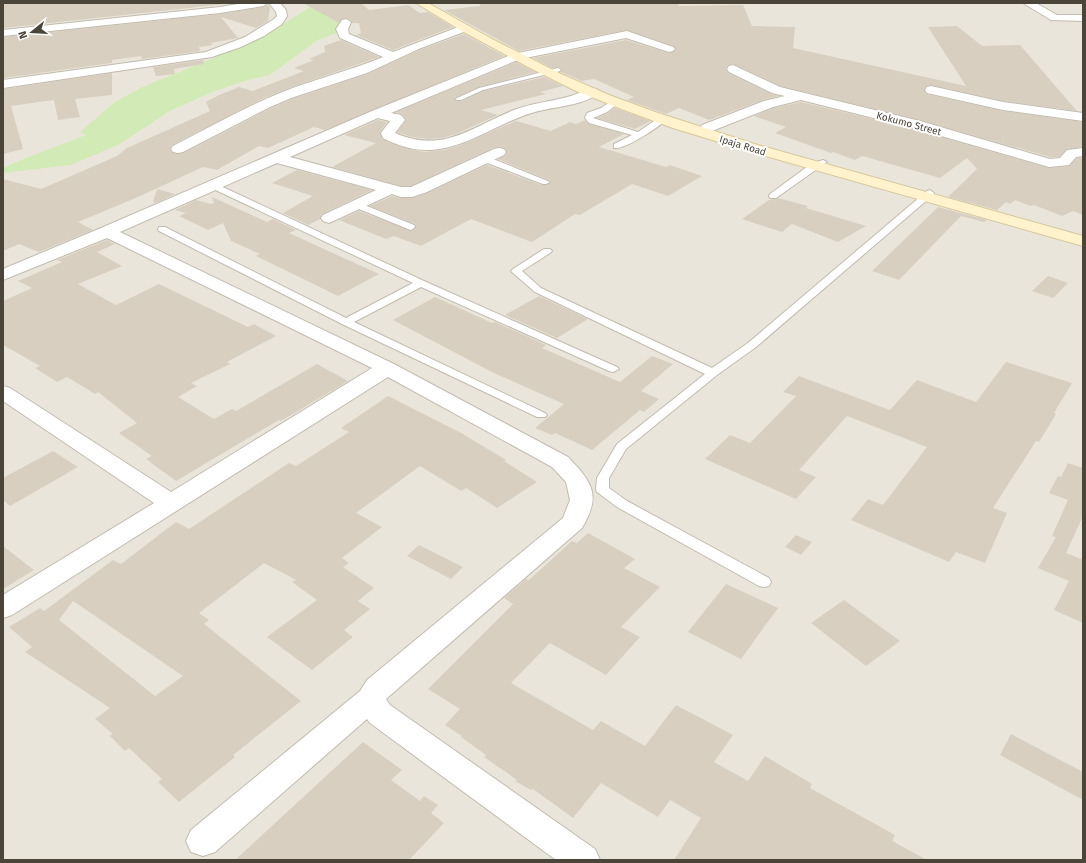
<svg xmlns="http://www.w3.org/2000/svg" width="1086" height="863" font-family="'Fira Sans',sans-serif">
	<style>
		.residential { fill: #eae5da }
		.green { fill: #d2eab5 }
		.building { fill: #d8cfc1; fill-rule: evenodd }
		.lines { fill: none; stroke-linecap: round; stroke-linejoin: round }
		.lane-casing { stroke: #c2bbae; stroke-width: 2 }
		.street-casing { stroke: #c2bbae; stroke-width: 2 }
		.secondary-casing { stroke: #d6c79b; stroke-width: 2 }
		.lane { fill: #fff; fill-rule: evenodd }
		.street { fill: #fff; fill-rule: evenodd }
		.secondary { fill: #fff3cd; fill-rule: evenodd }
		.labels { text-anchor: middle; stroke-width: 4; stroke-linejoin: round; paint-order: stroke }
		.far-street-label { font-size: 10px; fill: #4b4439; stroke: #fff }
	</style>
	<rect width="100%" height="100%" fill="#f6f3ec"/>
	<!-- residential -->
	<path class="residential" d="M3 3H312L308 8 262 38 142 87 116 101 81 132 87 135 23 159 3 168Z
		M349 3H1083V860H3V173L120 144 170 111 213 92 245 81 270 75 318 40 344 31Z"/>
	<!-- green -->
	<path class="green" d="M312 3 359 10 344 31 318 40 270 75 245 81 213 92 170 111 120 144 71 165 3 173V168L23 159 86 135 80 132 116 101 142 87 262 38 308 8Z"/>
	<!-- building -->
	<path class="building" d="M3 3H235L3 28Z
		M303 3H361L369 10 408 5 420 13 428 12 453 27 393 50 356 35 361 33 359 23H352V21L346 18 342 19 339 23Z
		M481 3H678L679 6 743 5 752 26 795 27 793 48 966 86 928 27 957 26 982 46 1020 45 1077 111 1003 101 931 85 927 86 924 89 926 94 1003 111 1083 122V147L1067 149 1059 157H1050L920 120 780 86 733 64 729 65 726 68 728 73 771 94 778 96 763 100 709 120 679 108 666 114 627 100 634 97 594 79 582 81 561 72 562 70 559 67 552 68 533 58 626 40 669 53 676 50 673 46 627 30 519 51 444 10 480 6Z
		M268 5 270 7 268 21 256 28 221 17 238 38 211 43 213 45 199 47 200 51 150 58 142 59 141 56 112 60V63L3 78V37L220 14 263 7Z
		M464 34 504 56 325 130 314 127 268 148 259 146 217 170 203 167 138 197 78 222 93 230 39 252 19 244 3 251V179L41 189 117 156 127 148 210 111 206 102 219 95 239 87 253 91 304 71 294 68 314 60 309 59 325 52 324 46 341 40 379 57 292 87 266 97 172 145 170 150 173 153H184L269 109 292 99 368 74 422 49Z
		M203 60 204 64 174 69 175 74 156 76 153 67Z
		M516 62 535 72 479 87 454 98V100L462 101 483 91 544 77 563 86 540 92 546 94 481 110 498 115 456 134 442 138 428 139 412 137 397 132 406 120 402 114 396 112Z
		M112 73V95L75 99 80 117 58 120 54 100 11 106 23 149 3 154V89Z
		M801 102 910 128 1049 168 1069 166 1077 158H1083V215L1073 211 1062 216 1034 205 1031 206 1015 200 1010 204 1006 202 997 210 948 197 977 169 967 158 940 178 862 156 855 160 833 152 831 153 775 133 786 127 754 116 773 108Z
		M615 108 623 111 651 121 635 129 597 118 608 113Z
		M378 120 387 122 380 132 382 139 405 148 424 152 444 150 458 146 516 121 551 131 570 122 576 124 585 120 589 124 624 134 599 147 666 167 670 165 702 176 668 196 632 184 580 215 575 214 532 242 471 219 421 246 394 236 386 239 339 220 359 211 412 231 416 227 415 224 370 206 392 196 401 198H412L427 193 487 165 542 185H547L551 181 498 159 505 156 507 153 505 148 499 147 493 148 411 186H401L332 167 376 143 344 135Z
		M297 170 372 190 322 214 320 219 308 225 283 213 313 196 272 183Z
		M157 189 175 194 156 203 153 202Z
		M212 197 267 222 273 219 296 230 289 233 379 274 338 296 256 256 260 254 231 241 223 223 208 230 179 216 186 213 175 210 196 200 211 204 214 203Z
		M778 198 808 206 806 208 866 226 838 242 792 224 782 232 742 219 769 200Z
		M938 207 987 220 984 222 961 216 899 280 872 271Z
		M107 240 115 244 97 252 122 266 78 284 116 305 159 284 248 327 254 324 276 336 227 362 230 364 191 383 197 386 178 397 214 419 232 409 236 411 317 364 348 381 281 421 279 420 176 481 146 459 152 456 119 433 137 423 98 392 95 394 67 377 57 382 35 368 40 366 3 345V301L32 288 18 281 62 262 57 260Z
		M1048 276 1068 283 1053 298 1032 291Z
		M539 296 588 319 557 338 505 315Z
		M435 297 492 323 495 322 546 345 542 348 620 382 652 356 673 364 641 391 659 399 644 412 640 410 592 450 555 433 552 435 535 428 564 404 494 373 393 320Z
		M1006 362 1072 383 1054 413 1056 414 1039 442 1036 441 993 508 1007 513 985 563 956 552 949 562 851 520 868 499 883 505 927 447 847 416 799 470 816 477 796 499 705 459 730 435 750 443 796 396 783 392 799 376 890 410 917 380 976 402Z
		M388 396 463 434 506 460 504 461 537 482 497 508 466 488 461 491 420 466 356 513 382 527 342 558 349 563 343 567 374 588 358 601 370 609 344 630 353 637 312 670 267 637 317 600 292 582 296 580 264 563 199 613 209 620 204 624 301 701 233 755 235 757 179 802 158 782 162 779 129 748 125 751 110 736 113 734 95 719 110 708 25 652 32 647 9 627 40 608 44 611 113 560 121 564 176 522 189 529 289 463 296 466 349 432 341 428ZM73 601 183 676 155 696 59 620Z
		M53 451 78 467 10 506 3 500V478Z
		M1068 463 1083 468V516L1066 553 1081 559 1083 555V623L1054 610 1069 581 1038 568 1056 537 1052 536 1068 500 1049 493 1058 476 1061 477Z
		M588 533 635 559 624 568 660 587 621 627 640 637 606 675 550 643 511 683 593 730 601 721 645 746 676 705 733 735 714 762 748 781 765 756 812 784 810 788 895 835 892 841 927 860H674L701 818 670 800 658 817 601 783 573 818 533 789 531 790 515 781 517 780 484 757 486 755 461 737 462 736 445 725 460 709 428 689 513 604 504 598 526 579 529 580 572 541 577 543Z
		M796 535 812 542 801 555 785 547Z
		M419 545 463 567 451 579 407 556Z
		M3 546 34 570 3 589Z
		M726 584 778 608 741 659 688 632Z
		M844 600 900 641 866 666 811 623Z
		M1011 734 1083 772V800L1000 755Z
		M363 742 402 770 391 780 420 801 424 796 438 805 431 813 444 823 409 860H235Z"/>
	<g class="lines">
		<defs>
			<path id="lane" d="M558 68 561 70 560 71 483 90 461 100H457L455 99 479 88Z
				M613 100H616L620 102 607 112 593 118 638 132 660 117H663L667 119C659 127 625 150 614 148V144L632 135 589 123 585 118 587 113 601 108Z
				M482 157H488L550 182 546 184H543L482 161Z
				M823 160 827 162 776 198H770L769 196 770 194 811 164Z
				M212 182 424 281 617 367 619 369 613 372 609 371 421 287 354 322 545 413 547 415 545 417H537L342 324 159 231 158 229 159 227H165L346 318 413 283 209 187 208 185 209 183Z
				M930 190 934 193 933 195 756 347 717 375 626 449 609 478V488L627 501 769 578 771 582 769 586 764 587 759 586 617 507 597 492 596 489 597 478 617 444 705 374 535 292 513 273 511 271 513 269 544 249H550L552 251 550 253 522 271 541 288 712 368 748 343 927 191Z
				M357 202 414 225 415 227 411 230 408 229 354 207 353 205Z"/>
			<path id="street" d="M244 3H268L263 6 220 13 3 36V30L220 7Z
				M269 3H280L286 10 287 16 282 24 264 36 241 47 212 57 3 88V80L206 52 245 37 274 19 277 16 276 12Z
				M1023 3H1036L1057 15H1083V21L1051 20Z
				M346 19 351 22 348 29 349 34 393 52 461 26 465 25 471 28 469 30 421 48 367 73 291 98 268 108 183 152 178 153 173 152 171 149 173 146C208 128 243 108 280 93 314 79 350 71 383 57L340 38 336 29 342 20Z
				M627 31 673 47 675 49 673 51 669 52 626 38 520 59 391 113 401 115 405 120 395 133C443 154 471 127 514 110 531 103 549 102 567 97 577 95 587 87 597 89L598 92C589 105 551 107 535 112 499 122 468 148 430 150 414 151 397 145 383 138L381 133 390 121 378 118 290 157 401 187H411L494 149 499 148 504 149 506 152 504 155 427 192 412 197H401L392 194 329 223 323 221 321 218 323 215 376 190 277 163 120 232 394 364 568 457C592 482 602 495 582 528L386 699 390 705 595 849 600 860H556L370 723 367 719 215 852 203 856 191 852 186 841 191 830 360 691 367 680 563 518 570 500 566 482 552 467 388 377 12 615 3 618V595L154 503 3 401V386L10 388 171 492 372 368 107 238 3 280V269L101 228 372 111 513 54Z
				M733 65 780 87 920 121 1050 159 1060 158 1067 150 1083 148V156L1076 157 1069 165 1049 167 910 127 801 100 773 107 712 131 707 132 702 131 700 128 702 125 764 101 785 96 772 93 729 72 727 69 729 66Z
				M931 86 1003 102 1083 113V121L1003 110 927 93 925 90 927 87Z"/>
			<path id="secondary" d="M416 3H428L492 39 561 74 609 95 658 113 758 145 1083 236V246L748 151 673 128 624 110 576 91 530 68 462 31Z"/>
		</defs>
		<!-- lane casing -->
		<use href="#lane" class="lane-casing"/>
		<!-- street casing -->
		<use href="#street" class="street-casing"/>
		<!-- secondary casing -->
		<use href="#secondary" class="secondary-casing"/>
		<!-- lane -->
		<use href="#lane" class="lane"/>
		<!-- street -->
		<use href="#street" class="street"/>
		<!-- secondary -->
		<use href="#secondary" class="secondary"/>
	</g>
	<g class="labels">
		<!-- far-street labels -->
		<g class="far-street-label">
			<text transform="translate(909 123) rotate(15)" y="4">Kokumo Street</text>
			<text transform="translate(743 145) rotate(17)" y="4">Ipaja Road</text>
		</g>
	</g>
	<!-- border -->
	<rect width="1086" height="863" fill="none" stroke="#4b4439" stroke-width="8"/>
	<!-- north arrow -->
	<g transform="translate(32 32) rotate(252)" stroke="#ffffff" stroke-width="3" paint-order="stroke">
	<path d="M0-3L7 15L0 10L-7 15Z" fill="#4b4439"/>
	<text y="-6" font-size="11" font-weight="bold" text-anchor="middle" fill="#4b4439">N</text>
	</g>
</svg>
